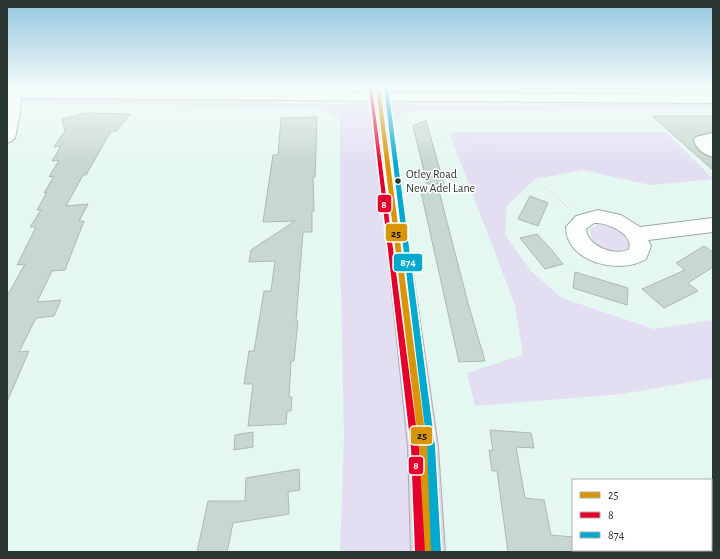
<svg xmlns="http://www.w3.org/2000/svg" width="720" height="559" font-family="'Alegreya Sans',sans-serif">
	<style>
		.green { fill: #e4def3 }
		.building { fill: #c8d7d2; stroke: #abb9b4 }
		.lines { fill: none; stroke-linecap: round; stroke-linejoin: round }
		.minor-casing { stroke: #9ba9a4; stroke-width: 2 }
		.highway-casing { stroke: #adadb8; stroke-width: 2 }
		.path-far1 { stroke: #dae0de; stroke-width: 1.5; stroke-dasharray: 0.5 2; stroke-linecap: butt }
		.path { stroke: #dae0de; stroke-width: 2; stroke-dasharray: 1 2.5; stroke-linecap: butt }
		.minor { fill: #fbfefd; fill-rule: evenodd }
		.highway { fill: #ded8e5; fill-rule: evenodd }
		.bus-1-casing { stroke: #fff; stroke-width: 3 }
		.bus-2-casing { stroke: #fff; stroke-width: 3 }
		.bus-3-casing { stroke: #fff; stroke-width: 3 }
		.bus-1 { fill: #d89507; fill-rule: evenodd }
		.bus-2 { fill: #e4002b; fill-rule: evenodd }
		.bus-3 { fill: #00a9ce; fill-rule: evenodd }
		.bus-dot { fill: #293631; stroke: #fff; stroke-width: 1.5 }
		.labels { text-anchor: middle; stroke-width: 3; stroke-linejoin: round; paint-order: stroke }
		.far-bus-label { font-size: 12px; fill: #293631; stroke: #fff; text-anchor: start }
		.line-badge { stroke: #fff; stroke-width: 1.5 }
		.badge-label { font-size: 11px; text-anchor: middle; font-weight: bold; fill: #fff }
		.pale-badge-label { font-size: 11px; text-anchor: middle; font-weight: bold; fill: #111 }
	</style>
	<rect width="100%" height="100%" fill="#e5f7f1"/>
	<!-- green -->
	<path class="green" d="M387 87H713V109L417 110 405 112 384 127 428 552H340L344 436 340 248V119L323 109 15 103V94L389 96Z
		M453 132H666L713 179 650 185 583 170 535 179 507 206 505 235 531 271 562 298 654 329 713 320V378L623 394 475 406 467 373 523 355 515 305 450 135Z
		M597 225C612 224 625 230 630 244L628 247C615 256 594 248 590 233V229Z"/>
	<!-- building -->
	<path class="building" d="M85 113 130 114 117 131H111L86 175H83L66 206 88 204 79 221H84L65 270 52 271 37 302 61 300 54 316 36 318 19 352 29 351 7 402V296L25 264 17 265 36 227H30L41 210H37L47 192 44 193 54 176 49 177 59 160 52 161 61 146 54 147 65 131 62 119Z
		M652 116H713V132L696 136 693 140 700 152 713 158V170Z
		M317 117 315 177H313L314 211H312V232H303L296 321H298L294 361H291L289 397H292L291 411H287L286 424 248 426 253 384H244L249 351H254L264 291H271L275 261 249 262 251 250 295 221 263 222 273 155H278L281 118Z
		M426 120 438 164 444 184H427L413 126Z
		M439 191 468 303 485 361 459 362 421 192Z
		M530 196 548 203 538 226 518 219Z
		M537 234 550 248 563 264 545 269 520 238Z
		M704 246 713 252V267L688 283 698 291 664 308 642 289 685 270 676 263Z
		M575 272 628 288 627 305 573 288Z
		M490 430 531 433 534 448 516 447 525 498 544 500 551 535 573 537V552H508L497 471H492L489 450 493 451Z
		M253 432V447L234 450 235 435Z
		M299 469 300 490 288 492 289 514 233 523 227 552H197L208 501H245L246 478Z"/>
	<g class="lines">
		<defs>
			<path id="minor" d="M7 87H19V90L713 95V103L21 98 20 112 15 138 12 141 7 143Z
				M713 133V143H712L713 157C705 155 696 149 694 140L696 137Z
				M598 210 621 215 640 227 713 218V232L648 240 651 246 646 259C621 275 566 263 566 227L576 216ZM594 223C607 222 634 234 629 249 615 257 587 246 586 229Z"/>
			<path id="highway" d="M371 87H385L393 134 438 447 445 552H411L408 447Z"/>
		</defs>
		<!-- minor casing -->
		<use href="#minor" class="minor-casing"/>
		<!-- highway casing -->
		<use href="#highway" class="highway-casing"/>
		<!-- path-far1 -->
		<path class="path-far1" d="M402 134H434L506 154 521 167"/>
		<!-- path -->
		<path class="path" d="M520 166 571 210"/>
		<!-- minor -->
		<use href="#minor" class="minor"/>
		<!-- highway -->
		<use href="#highway" class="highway"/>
		<defs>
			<path id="bus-1" d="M376 87H380L427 447 433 552H423L419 447Z"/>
			<path id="bus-2" d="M369 87 372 88 419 448 425 552H415L411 448Z"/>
			<path id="bus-3" d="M384 87H388L435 446 441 552H431L427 446Z"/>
		</defs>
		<!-- bus-1 casing -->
		<use href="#bus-1" class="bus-1-casing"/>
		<!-- bus-2 casing -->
		<use href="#bus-2" class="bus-2-casing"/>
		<!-- bus-3 casing -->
		<use href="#bus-3" class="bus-3-casing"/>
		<!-- bus-1 -->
		<use href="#bus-1" class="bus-1"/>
		<!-- bus-2 -->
		<use href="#bus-2" class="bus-2"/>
		<!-- bus-3 -->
		<use href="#bus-3" class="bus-3"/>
	</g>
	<!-- sky -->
	<linearGradient id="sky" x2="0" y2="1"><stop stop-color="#92c5de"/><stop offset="0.53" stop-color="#f3fbf9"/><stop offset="1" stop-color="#f3fbf9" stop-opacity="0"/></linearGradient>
	<rect width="720" height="165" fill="url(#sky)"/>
	<!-- markers -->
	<circle class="bus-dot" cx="398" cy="181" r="3.5"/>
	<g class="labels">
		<!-- far-bus labels -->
		<g class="far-bus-label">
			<text x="406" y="178">Otley Road<tspan x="406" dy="14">New Adel Lane</tspan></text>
		</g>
	</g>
	<g class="line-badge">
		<rect x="377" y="194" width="15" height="19" rx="4" fill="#e4002b"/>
		<rect x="385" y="223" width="23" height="19" rx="4" fill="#d89507"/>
		<rect x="393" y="253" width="30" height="19" rx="4" fill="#00a9ce"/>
		<rect x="410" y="426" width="23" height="19" rx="4" fill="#d89507"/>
		<rect x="408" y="456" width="16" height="19" rx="4" fill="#e4002b"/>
	</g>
	<g class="badge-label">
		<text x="384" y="208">8</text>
		<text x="408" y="266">874</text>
		<text x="416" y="469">8</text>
	</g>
	<g class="pale-badge-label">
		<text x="396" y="237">25</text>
		<text x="422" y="439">25</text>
	</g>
	<!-- border -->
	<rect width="720" height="559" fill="none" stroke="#293631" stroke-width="16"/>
	<!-- legend -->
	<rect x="572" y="479" width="140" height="72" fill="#ffffff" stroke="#a9afad"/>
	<rect x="580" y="492" width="20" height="6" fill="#d89507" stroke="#a9afad"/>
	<text x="608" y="499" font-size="12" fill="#293631">25</text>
	<rect x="580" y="512" width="20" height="6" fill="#e4002b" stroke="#a9afad"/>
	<text x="608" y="519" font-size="12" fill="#293631">8</text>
	<rect x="580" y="532" width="20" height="6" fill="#00a9ce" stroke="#a9afad"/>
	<text x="608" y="539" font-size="12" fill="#293631">874</text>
</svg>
